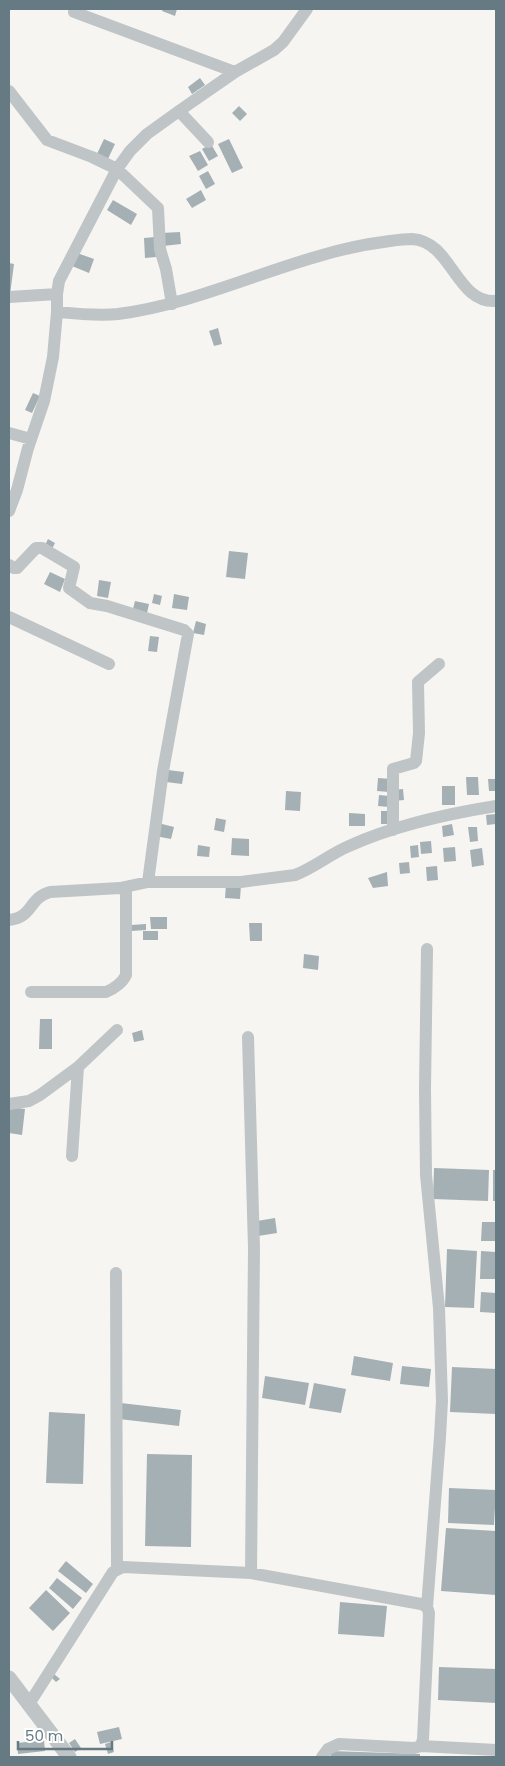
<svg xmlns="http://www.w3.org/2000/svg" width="505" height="1766" font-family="Poppins,sans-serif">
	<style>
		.building { fill: #a5b0b4 }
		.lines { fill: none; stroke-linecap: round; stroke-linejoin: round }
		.minor { stroke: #bfc4c6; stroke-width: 12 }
		.tertiary { stroke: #bfc4c6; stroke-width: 15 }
	</style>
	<rect width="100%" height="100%" fill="#f6f5f2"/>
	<!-- building -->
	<path class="building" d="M163 9H177L175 16 162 11Z
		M200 78 205 85 192 94 188 87Z
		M239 106 247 114 240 121 232 113Z
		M104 139 115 144 107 161 96 156Z
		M229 139 243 168 232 173 218 144Z
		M211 144 218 156 209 161 202 149Z
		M200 151 208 165 198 171 189 156Z
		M208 171 215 184 206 189 199 176Z
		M201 190 206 200 192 208 186 199Z
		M113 200 137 214 131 225 107 210Z
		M180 232 181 244 163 246 162 233Z
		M155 237 156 257 145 258 144 238Z
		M77 253 94 259 89 273 72 266Z
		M9 263 14 264 10 295H9Z
		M218 328 222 344 214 346 209 331Z
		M33 393 40 396 32 413 25 410Z
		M48 539 55 543 52 549 45 545Z
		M229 551 248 553 245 579 226 577Z
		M50 572 65 579 60 592 44 584Z
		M99 580 111 582 108 598 97 596Z
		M154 594 162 596 160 605 152 603Z
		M174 594 189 597 187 610 172 608Z
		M135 601 149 604 147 613 133 609Z
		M196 621 206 624 204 635 193 633Z
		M150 636 159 637 157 652 148 651Z
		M168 770 184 772 182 784 166 782Z
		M466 777H478L479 795H467Z
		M378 778 391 779 389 792 377 791Z
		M488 779H496V791H489Z
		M442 786H455V805H442Z
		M403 789 404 800 394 801 393 790Z
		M286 791 301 792 300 811 285 810Z
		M379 795 389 796V807L378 806Z
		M381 811H388L389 824H381Z
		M349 813 365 814V826H349Z
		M496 814V824L487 825 486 815Z
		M216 818 226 820 224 832 214 830Z
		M158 823 174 827 171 839 155 836Z
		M452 824 454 835 443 837 442 826Z
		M468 827H477L478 841 470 842Z
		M232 838 249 839V856L231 855Z
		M431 841 432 853 421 854 420 842Z
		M198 845 210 847 209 857 197 856Z
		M418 845 419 857 411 858 410 846Z
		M455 847 456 861 444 862 443 848Z
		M482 848 484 865 472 867 470 850Z
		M409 862 410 873 400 874 399 863Z
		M437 866 438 880 427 881 426 867Z
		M387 872 388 886 373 888 368 878Z
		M226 884 241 885 240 899 225 898Z
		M150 917H167V929H151Z
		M249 923H262V941H250Z
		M146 924V930L131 931V925Z
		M143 931H158V940H143Z
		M304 954 319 956 318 970 303 968Z
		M40 1019H52V1049H39Z
		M142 1030 144 1040 134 1042 132 1033Z
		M9 1107 25 1109 22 1135 9 1133Z
		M434 1168 489 1170 488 1201 433 1199Z
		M493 1170H496V1201H493Z
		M275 1218 277 1233 258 1236 257 1221Z
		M482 1222H496V1241H481Z
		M447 1249 477 1251 474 1308 445 1307Z
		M481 1251 496 1252V1279H480Z
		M481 1292 496 1293V1313L480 1312Z
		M354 1356 393 1363 390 1381 351 1375Z
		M402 1366 431 1369 429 1387 400 1384Z
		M452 1367 496 1369V1414L450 1412Z
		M265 1376 309 1383 305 1405 262 1398Z
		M314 1383 346 1389 341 1413 309 1408Z
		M121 1403 181 1410 179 1426 119 1419Z
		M49 1412 85 1414 83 1484 46 1483Z
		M147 1454 192 1455 191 1547 145 1546Z
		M449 1488 496 1490 494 1525 448 1523Z
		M446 1528 496 1531V1595L441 1591Z
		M66 1561 93 1584 86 1593 58 1571Z
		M57 1578 82 1598 73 1609 49 1588Z
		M46 1590 70 1613 53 1631 29 1608Z
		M340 1602 387 1606 384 1637 338 1634Z
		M439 1667 496 1669V1703L438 1700Z
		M54 1674 60 1679 56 1682 51 1677Z
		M119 1727 122 1739 100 1744 97 1732Z
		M75 1739 81 1748 75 1752 69 1743Z
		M44 1740 45 1751 18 1754 17 1743Z
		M111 1742 114 1752 108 1754 105 1744Z
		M331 1751 420 1754V1757H331Z"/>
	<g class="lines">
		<!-- minor -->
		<path class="minor" d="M74 12 235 72
			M9 91 47 140 92 157 117 169 158 208 160 249 166 269 172 304
			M179 111 208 142
			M9 297 57 294
			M57 312C78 314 98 316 118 314 188 305 252 275 319 256 342 249 366 244 390 241 397 240 405 239 412 239 452 241 456 304 496 301
			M9 433 31 439
			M9 511 17 490 28 448 44 401 53 357 57 312V294L59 281 117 169 130 151 147 134 179 111 235 72 274 50 283 42 307 9
			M9 565 14 568H17L36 548H42L74 567 69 588 90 603 107 606 184 630 188 634 163 771 148 882
			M9 617 109 664
			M393 830V769L414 763 416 761 419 733 418 682 439 664
			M9 920C34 917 28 898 50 892L120 888 148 882H241L295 875C314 868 330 854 349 846 395 825 446 814 496 806
			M31 992H106C114 989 123 982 126 975V887
			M248 1037 254 1248 251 1573
			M9 1104 29 1101 40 1095 78 1067 117 1030
			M72 1156 78 1067
			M116 1273 117 1568
			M427 1607 440 1437 442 1401 439 1308 426 1175 425 1089 427 949
			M29 1704 113 1572 123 1567 251 1573 421 1604 427 1607 429 1613 423 1739 421 1746 414 1748 339 1744 328 1749 322 1757
			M421 1746 496 1750"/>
		<!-- tertiary -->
		<path class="tertiary" d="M9 1678 69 1757"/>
	</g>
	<!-- border -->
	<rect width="505" height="1766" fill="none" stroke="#657a83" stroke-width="20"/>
	<!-- scale -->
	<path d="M18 1741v8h94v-8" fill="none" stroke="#657a83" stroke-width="2.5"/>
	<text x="25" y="1741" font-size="15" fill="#657a83" stroke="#ffffff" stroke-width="4" paint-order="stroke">50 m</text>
</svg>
